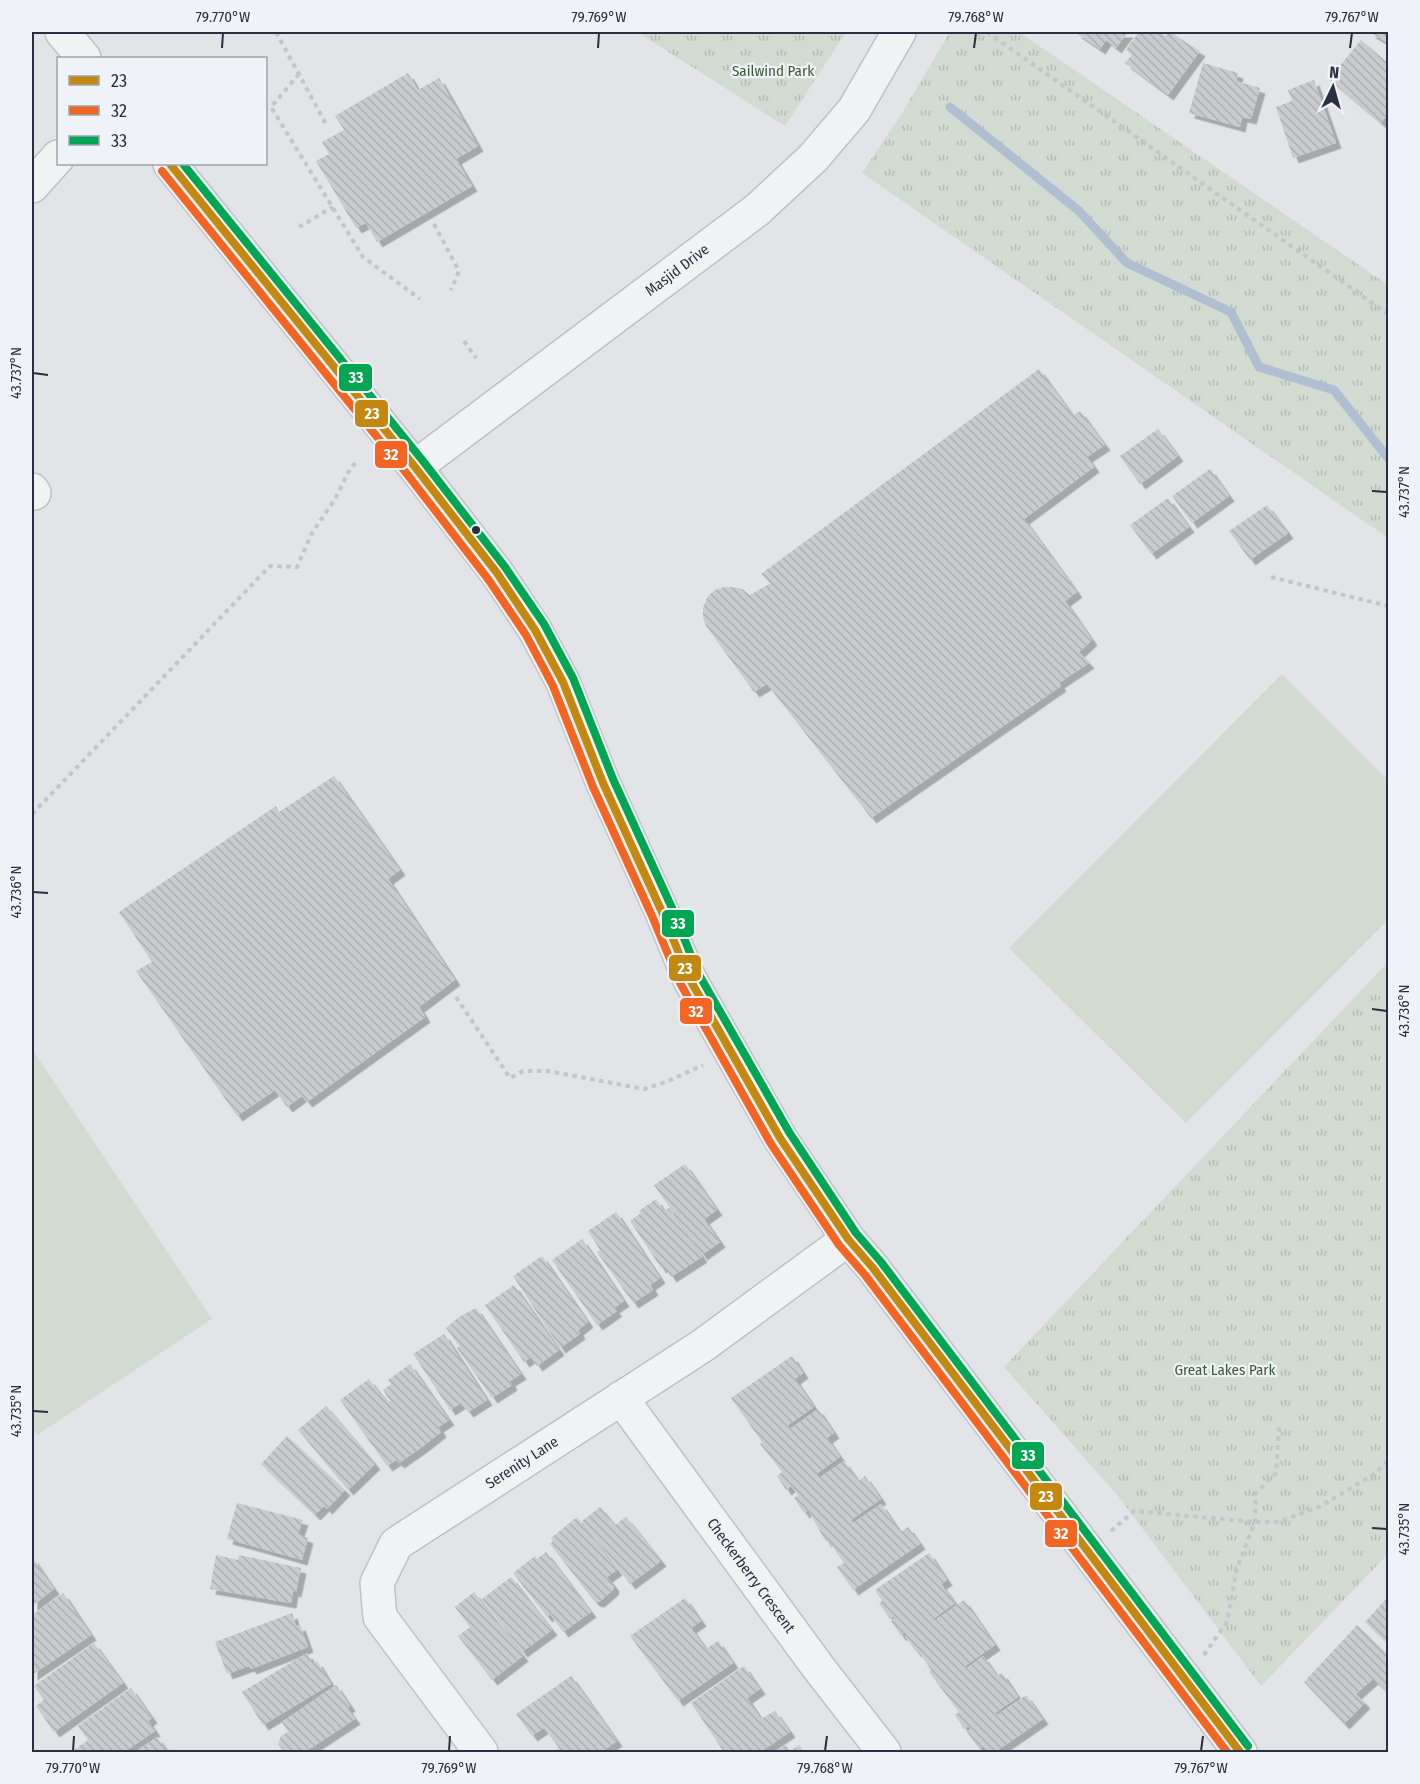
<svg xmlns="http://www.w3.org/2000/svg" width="1420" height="1784" font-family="'Fira Sans Condensed',sans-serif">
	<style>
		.park { fill: url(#park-tufts) }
		.garden { fill: #d2dbd2 }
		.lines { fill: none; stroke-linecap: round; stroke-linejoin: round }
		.stream { stroke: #b0bed2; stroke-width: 9 }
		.building { fill: url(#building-back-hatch); filter: url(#shadow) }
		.minor-casing { stroke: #bfc1c4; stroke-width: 36 }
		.path { stroke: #c3c5ca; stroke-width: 4; stroke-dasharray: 4.5 4.5; stroke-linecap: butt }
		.minor { stroke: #f1f2f3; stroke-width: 33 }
		.bus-1-casing { stroke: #eff2f6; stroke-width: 12 }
		.bus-2-casing { stroke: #eff2f6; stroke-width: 12 }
		.bus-3-casing { stroke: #eff2f6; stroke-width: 12 }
		.bus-1 { stroke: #c38810; stroke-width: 8 }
		.bus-2 { stroke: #f26522; stroke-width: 8 }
		.bus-3 { stroke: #00a651; stroke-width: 8 }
		.ticks { fill: none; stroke: #282f40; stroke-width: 2 }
		.bus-dot { fill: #282f40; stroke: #eff2f6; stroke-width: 2 }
		.labels { text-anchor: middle; stroke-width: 4.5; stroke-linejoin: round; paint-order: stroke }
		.park-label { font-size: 15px; fill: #3a5c36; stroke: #eff2f6 }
		.street-label { font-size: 15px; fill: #282f40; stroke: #eff2f6 }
		.line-badge { stroke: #eff2f6; stroke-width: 2 }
		.badge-label { font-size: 16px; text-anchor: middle; font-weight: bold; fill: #fff }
		.neatline { fill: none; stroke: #282f40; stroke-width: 2 }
		.ticks-label { font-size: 15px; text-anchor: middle; fill: #282f40 }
	</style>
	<defs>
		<pattern id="park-tufts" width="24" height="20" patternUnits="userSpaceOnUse" patternTransform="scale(1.5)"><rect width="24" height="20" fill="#d2dbd2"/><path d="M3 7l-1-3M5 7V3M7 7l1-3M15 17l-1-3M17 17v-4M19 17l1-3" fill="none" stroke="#b4bcb5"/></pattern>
		<pattern id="building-back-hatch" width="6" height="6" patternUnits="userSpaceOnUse" patternTransform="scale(1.5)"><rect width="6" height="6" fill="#c9cbcf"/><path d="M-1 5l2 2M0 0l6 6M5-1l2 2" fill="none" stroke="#adafb3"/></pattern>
		<filter id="shadow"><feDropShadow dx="5.5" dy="5.5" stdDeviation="0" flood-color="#0004"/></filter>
	</defs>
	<rect width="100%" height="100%" fill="#e2e4e7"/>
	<!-- park -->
	<path class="park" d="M637 32H846L785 126Z
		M950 32H1019L1388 285V538L862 173 902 113Z
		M1388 962V1554L1261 1686 1118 1496 1004 1367Z"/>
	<!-- garden -->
	<path class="garden" d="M1282 674 1388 780V920L1186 1123 1009 948Z
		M32 1049 212 1319 37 1435 32 1426Z"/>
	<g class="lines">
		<!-- stream -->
		<path class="stream" d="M950 107 1079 211 1127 263 1231 312 1259 367 1334 390 1388 458"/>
	</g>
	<!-- building -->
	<path class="building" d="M1075 32H1128L1116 48 1106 40 1100 49Z
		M1139 32H1159L1165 36 1170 32 1200 51 1168 95 1125 63 1132 55 1126 50Z
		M1369 32H1388V43Z
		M1361 40 1388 63V114L1381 123 1329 79Z
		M1203 63 1238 73 1236 81 1260 88 1251 119 1242 117 1240 127 1189 113Z
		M408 73 418 90 439 78 478 146 456 159 472 186 377 242 366 223 356 228 316 161 329 154 322 142 344 130 335 116Z
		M1314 80 1336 143 1293 158 1276 107 1292 101 1288 90Z
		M1039 369 1073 416 1080 411 1105 445 1087 457 1094 467 1024 519 1077 592 1065 601 1092 640 1079 652 1089 663 1059 683 1061 686 871 818 767 684 754 692 706 626 703 617V608L708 596 715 590 724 587H733L742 589 750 595 771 583 761 574Z
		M1158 429 1178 456 1140 484 1120 456Z
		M1210 469 1229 496 1192 523 1172 496Z
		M1168 498 1189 527 1151 554 1130 525Z
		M1267 505 1288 533 1250 560 1229 531Z
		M334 776 400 870 388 879 455 980 419 1007 425 1017 307 1102 302 1096 287 1107 275 1090 237 1116 136 971 152 962 119 912 276 806 279 812Z
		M685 1164 717 1210 704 1219 720 1242 702 1255 654 1185Z
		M656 1199 664 1211 669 1208 702 1257 671 1277 664 1266 661 1268 630 1221 641 1213 639 1211Z
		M616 1212 660 1278 650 1285 653 1290 633 1303 597 1252 600 1250 588 1231Z
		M582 1239 624 1301 614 1308 617 1311 597 1325 552 1260Z
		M542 1256 588 1322 578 1330 580 1334 560 1348 513 1276Z
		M514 1285 559 1350 537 1366 531 1357 524 1362 485 1305Z
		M476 1308 521 1374 510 1381 512 1385 492 1398 457 1348 459 1346 446 1328 459 1317Z
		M444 1334 487 1400 468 1412 461 1403 450 1410 413 1354Z
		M792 1356 803 1373 795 1379 814 1407 788 1425 790 1429 818 1409 834 1433 827 1438 840 1457 816 1474 819 1478 844 1461 858 1481 865 1476 881 1499 851 1520 853 1523 881 1504 900 1532 908 1527 920 1544 853 1590 837 1567 844 1563 828 1540 826 1542 808 1510 804 1513 794 1498 798 1495 791 1486 786 1490 777 1476 782 1472 760 1444 762 1442 731 1398Z
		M410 1364 449 1420 438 1427 441 1432 422 1447 399 1463 396 1460 387 1466 340 1400 369 1379 383 1398 385 1396 406 1425 383 1390 391 1384 388 1380Z
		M326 1406 375 1464 348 1490 298 1430Z
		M287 1436 345 1490 327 1509 324 1506 315 1515 261 1464Z
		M237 1503 303 1520 298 1534 308 1538 302 1560 227 1539Z
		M600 1507 615 1525 626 1517 661 1561 630 1584 582 1521Z
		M577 1517 617 1570 607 1577 614 1586 613 1590 599 1602 594 1601 550 1544 553 1541 551 1538Z
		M546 1552 591 1612 563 1632 550 1614 547 1617 513 1573 535 1556 537 1559Z
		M929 1553 947 1580 941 1584 955 1603 933 1619 934 1621 964 1600 995 1645 965 1666 967 1668 983 1656 997 1676 1002 1673 1018 1697 995 1713 997 1715 1026 1695 1043 1719 995 1752H988L983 1746 979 1749 967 1732 971 1729 969 1726 964 1729 955 1715 959 1712 929 1672 931 1670 918 1650 916 1652 905 1636 907 1635 905 1632 901 1636 891 1621 895 1618 894 1616 890 1619 879 1603 882 1601 875 1590Z
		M216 1555 238 1560 239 1555 301 1568 296 1592 293 1591 291 1603 210 1589Z
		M32 1557 54 1589 32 1606Z
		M511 1577 552 1630 522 1652 482 1599Z
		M474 1592 523 1656 492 1680 458 1636 470 1627 455 1607Z
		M63 1593 91 1635 32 1675V1615Z
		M1388 1597V1643L1365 1622Z
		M685 1598 701 1621 691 1628 706 1649 718 1641 733 1663 678 1701 630 1636Z
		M292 1613 296 1626 300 1625 308 1647 251 1669 249 1666 227 1674 215 1642Z
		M1357 1625 1388 1655V1689L1386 1691 1373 1679 1356 1694 1365 1703 1344 1724 1304 1682Z
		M94 1643 123 1683 54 1732 36 1706 44 1700 34 1686Z
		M307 1653 313 1664 317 1661 331 1684 263 1725 242 1692Z
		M744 1666 760 1689 747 1698 761 1719 775 1711 790 1732 760 1752H724L691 1703Z
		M571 1676 617 1741 601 1752H553L559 1748 544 1728 532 1736 516 1714Z
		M336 1685 350 1706 347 1708 355 1719 305 1752H284L278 1744 281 1736 288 1732 282 1722Z
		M131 1688 152 1718 148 1721 155 1731 124 1752H74L73 1751 88 1740 78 1726Z
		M157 1737 168 1752H135Z
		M786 1745 790 1751 799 1745 804 1752H774Z"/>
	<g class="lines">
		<defs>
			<g id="minor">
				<path d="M62 32 84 58"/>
				<path d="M170 164 415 467 497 573 535 630 563 682 603 783 662 912 689 978 780 1138 848 1239 873 1268 1240 1752"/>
				<path d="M32 186 58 157"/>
				<path id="s1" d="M415 467 757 210 813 158 854 110 899 32"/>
				<path d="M32 490 34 493"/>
				<path id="s2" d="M621 1398 818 1667 884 1752"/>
				<path id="s3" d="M481 1752 380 1617 377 1583 396 1544 702 1346 848 1239"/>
			</g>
		</defs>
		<!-- minor casing -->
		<use href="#minor" class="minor-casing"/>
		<!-- path -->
		<path class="path" d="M276 32 326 124
			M987 32 1388 314
			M299 74 271 107 363 257 420 299
			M434 224 459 271 451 290
			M299 227 333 207
			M464 341 476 358
			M1271 577 1388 606
			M32 814 270 566 297 567 312 533 335 499 350 469 358 460
			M456 997 510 1078 523 1071H548L644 1089 666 1082 703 1065
			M1111 1531 1134 1511 1255 1522H1278L1319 1507 1373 1475 1388 1461
			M1204 1655 1227 1622 1237 1568 1255 1522 1256 1493 1276 1473 1279 1426"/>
		<!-- minor -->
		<use href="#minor" class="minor"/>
		<defs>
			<path id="bus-1" d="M170 164 415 467 497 573 535 630 563 682 603 783 662 912 689 978 780 1138 848 1239 873 1268 1240 1752"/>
			<path id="bus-2" d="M162 171 407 474 488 579 526 635 553 686 593 787 652 916 680 983 771 1144 839 1245 865 1275 1227 1752"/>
			<path id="bus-3" d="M183 164 423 461 505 567 544 624 573 678 613 779 672 908 698 973 789 1132 856 1233 881 1262 1248 1746"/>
		</defs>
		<!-- bus-1 casing -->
		<use href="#bus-1" class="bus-1-casing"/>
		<!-- bus-2 casing -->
		<use href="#bus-2" class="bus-2-casing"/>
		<!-- bus-3 casing -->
		<use href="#bus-3" class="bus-3-casing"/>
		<!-- bus-1 -->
		<use href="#bus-1" class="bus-1"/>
		<!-- bus-2 -->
		<use href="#bus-2" class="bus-2"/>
		<!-- bus-3 -->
		<use href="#bus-3" class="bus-3"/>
	</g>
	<!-- ticks -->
	<path class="ticks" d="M222 48 223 33M598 48 599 33M974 48 976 33M1350 48 1352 33M33 373 48 375M1372 491 1387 492M33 892 48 893M1372 1009 1387 1011M33 1411 48 1412M1372 1528 1387 1529M73 1751 74 1736M449 1751 450 1736M825 1751 827 1736M1201 1751 1203 1736"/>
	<!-- markers -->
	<circle class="bus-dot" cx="476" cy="530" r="5"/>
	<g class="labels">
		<!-- park labels -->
		<g class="park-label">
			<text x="773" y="76">Sailwind Park</text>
			<text x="1225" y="1375">Great Lakes Park</text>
		</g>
		<!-- street labels -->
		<g class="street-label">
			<text dy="5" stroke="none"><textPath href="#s1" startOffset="328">Masjid Drive</textPath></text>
			<text dy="5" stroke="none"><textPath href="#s3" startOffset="396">Serenity Lane</textPath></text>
			<text dy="5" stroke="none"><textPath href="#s2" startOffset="220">Checkerberry Crescent</textPath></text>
		</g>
	</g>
	<g class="line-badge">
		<rect x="338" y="363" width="35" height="29" rx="6" fill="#00a651"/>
		<rect x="354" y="399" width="35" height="29" rx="6" fill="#c38810"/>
		<rect x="374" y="440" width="34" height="29" rx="6" fill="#f26522"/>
		<rect x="661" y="909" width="34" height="29" rx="6" fill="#00a651"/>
		<rect x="668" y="954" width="34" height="28" rx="6" fill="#c38810"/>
		<rect x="679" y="997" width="34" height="28" rx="6" fill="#f26522"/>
		<rect x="1011" y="1441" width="34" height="29" rx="6" fill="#00a651"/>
		<rect x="1029" y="1482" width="34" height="29" rx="6" fill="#c38810"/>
		<rect x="1044" y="1519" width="34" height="29" rx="6" fill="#f26522"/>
	</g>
	<g class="badge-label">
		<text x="356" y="383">33</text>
		<text x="372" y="419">23</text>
		<text x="391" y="460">32</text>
		<text x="678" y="929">33</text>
		<text x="685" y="974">23</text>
		<text x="696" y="1017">32</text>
		<text x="1028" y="1461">33</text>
		<text x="1046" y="1502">23</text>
		<text x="1061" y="1539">32</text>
	</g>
	<!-- border -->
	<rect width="1420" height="1784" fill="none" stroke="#eff2f6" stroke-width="66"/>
	<!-- legend -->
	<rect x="57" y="57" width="210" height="108" fill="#eff2f6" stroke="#9fa4ad" stroke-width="1.5"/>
	<rect x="69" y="76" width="30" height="9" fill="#c38810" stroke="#9fa4ad" stroke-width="1.5"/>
	<text x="111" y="87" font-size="18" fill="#282f40">23</text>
	<rect x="69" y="106" width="30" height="9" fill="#f26522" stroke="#9fa4ad" stroke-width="1.5"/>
	<text x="111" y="117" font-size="18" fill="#282f40">32</text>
	<rect x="69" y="136" width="30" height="9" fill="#00a651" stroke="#9fa4ad" stroke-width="1.5"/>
	<text x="111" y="147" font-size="18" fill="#282f40">33</text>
	<!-- north arrow -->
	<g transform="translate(1333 87) rotate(5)" stroke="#eff2f6" stroke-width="4.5" paint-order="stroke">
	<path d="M0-4.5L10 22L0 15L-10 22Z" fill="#282f40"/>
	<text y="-9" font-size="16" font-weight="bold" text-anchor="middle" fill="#282f40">N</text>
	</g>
	<rect x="33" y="33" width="1354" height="1718" class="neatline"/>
	<g class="ticks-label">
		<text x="223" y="22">79.770°W</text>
		<text x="599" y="22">79.769°W</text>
		<text x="976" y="22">79.768°W</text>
		<text x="1352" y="22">79.767°W</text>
		<text transform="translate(16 373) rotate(-90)" y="5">43.737°N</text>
		<text transform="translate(1404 492) rotate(-90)" y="5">43.737°N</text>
		<text transform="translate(16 892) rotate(-90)" y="5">43.736°N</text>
		<text transform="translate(1404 1011) rotate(-90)" y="5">43.736°N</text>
		<text transform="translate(16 1411) rotate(-90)" y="5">43.735°N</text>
		<text transform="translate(1404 1529) rotate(-90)" y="5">43.735°N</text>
		<text x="73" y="1773">79.770°W</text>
		<text x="449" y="1773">79.769°W</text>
		<text x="825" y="1773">79.768°W</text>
		<text x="1201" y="1773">79.767°W</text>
	</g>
</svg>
